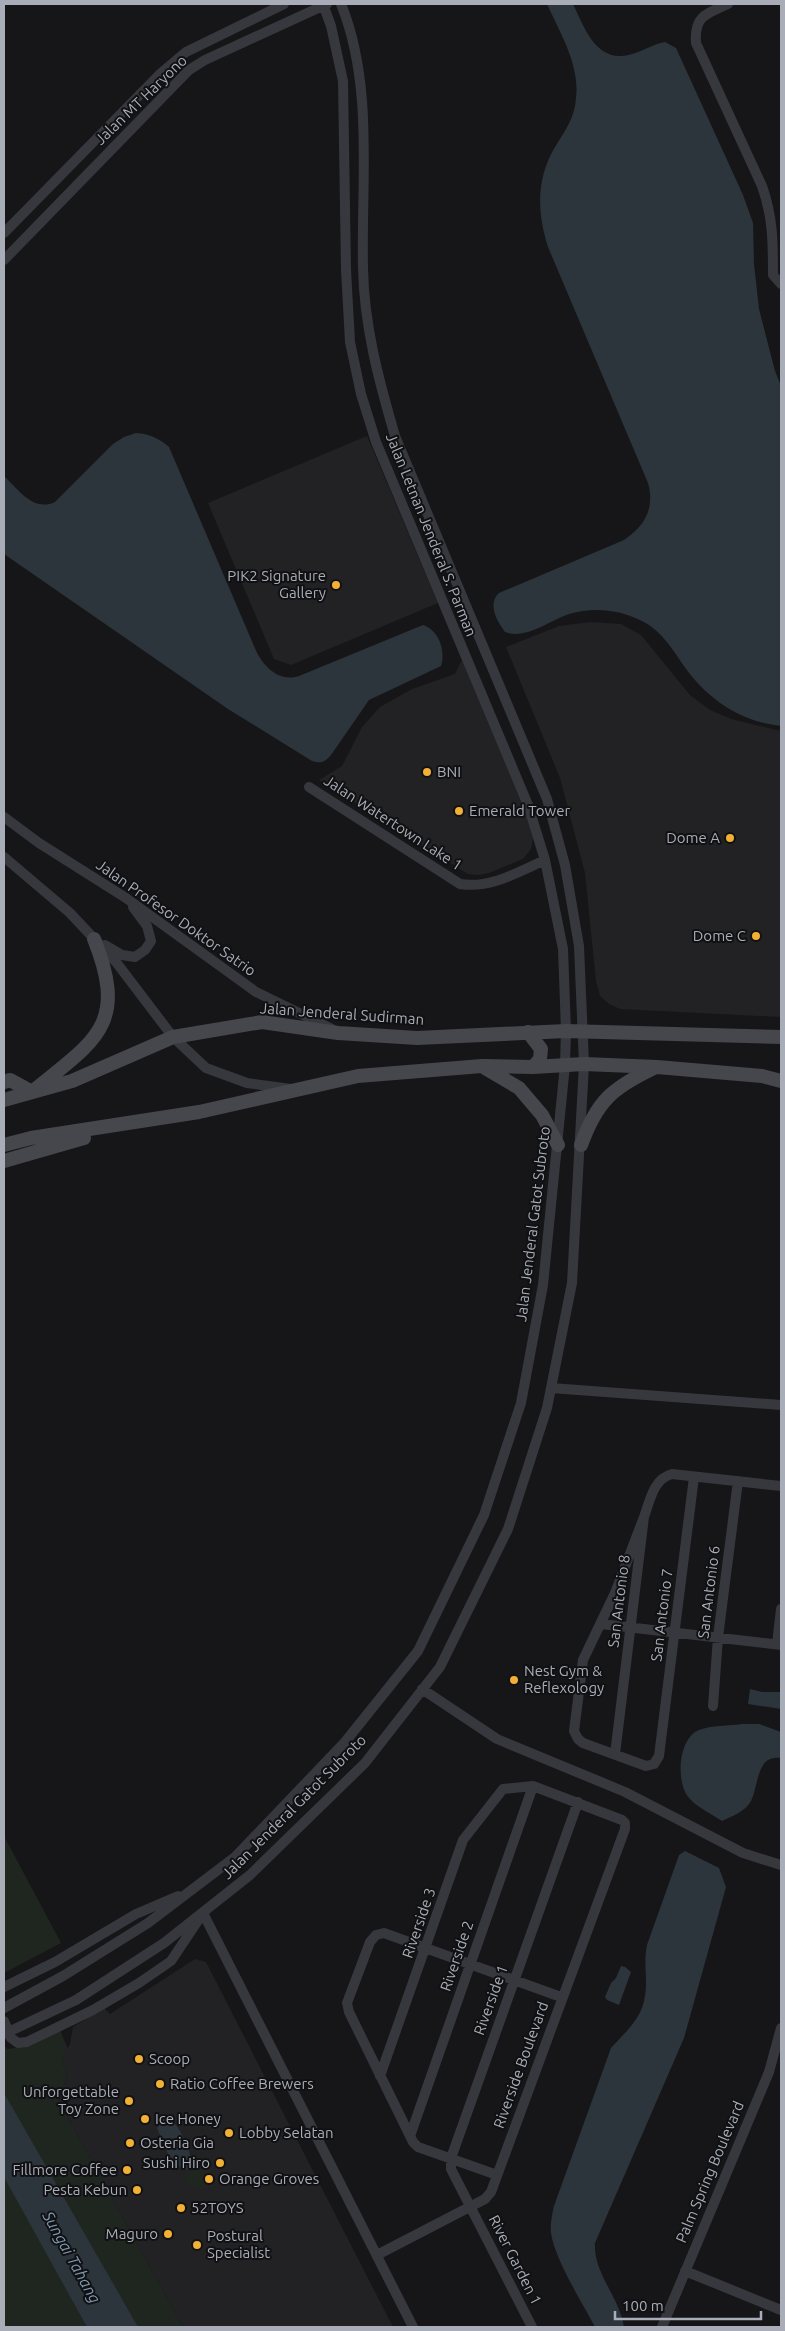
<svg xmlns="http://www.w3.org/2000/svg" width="785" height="2331" font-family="Ubuntu,sans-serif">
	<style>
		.built { fill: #222225 }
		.green { fill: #1e261f }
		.water { fill: #2c353c }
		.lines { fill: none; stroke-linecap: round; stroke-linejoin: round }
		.street { stroke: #37383d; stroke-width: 10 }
		.secondary { stroke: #45474d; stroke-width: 14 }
		.street-bridge { stroke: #37383d; stroke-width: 10 }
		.poi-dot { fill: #f2b134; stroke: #111113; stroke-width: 2 }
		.labels { text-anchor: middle; stroke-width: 4; stroke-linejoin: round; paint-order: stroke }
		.street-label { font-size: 15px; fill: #a8adb8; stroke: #111113 }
		.poi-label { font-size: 15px; fill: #a8adb8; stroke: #111113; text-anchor: start }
		.water-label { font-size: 16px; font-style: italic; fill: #7f9bb3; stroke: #111113 }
	</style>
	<rect width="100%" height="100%" fill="#161618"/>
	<!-- built -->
	<path class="built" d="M367 436 438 603 291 665 274 659 208 503Z
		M590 622 621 624 641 635 690 695 710 710 731 719 781 731V1017L620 1009 609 1004 600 996 596 981 585 873 560 778 506 647 559 626Z
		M462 660 528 818 533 838 531 849 523 859 489 873 479 875 468 874 319 780 342 766 362 727 380 707 412 689 455 674Z
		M195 1959 206 1962 393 2327H183L58 2100 68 2074 61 2061 70 2044 73 2027 104 2008 110 2014Z"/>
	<!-- green -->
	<path class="green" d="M4 1836 61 1943 4 1973Z
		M60 2030 68 2049 61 2061 68 2074 58 2100 183 2327H4V2044L7 2049 31 2046Z
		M202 2168 207 2180 208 2185 201 2190 186 2184 188 2171Z"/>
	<!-- water -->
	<path class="water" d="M547 4H573C585 29 597 65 632 54 643 51 653 44 665 42L676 48 743 195 753 223 754 264 759 309 775 371 781 386V726C741 722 707 699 684 666 671 647 661 630 640 620 618 609 592 607 569 614 549 621 525 640 505 632 497 621 487 604 499 593L624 540C645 526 655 508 648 483L548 247C537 212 536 179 555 147 565 131 575 117 576 98 580 65 560 33 547 4Z
		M136 433C149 434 159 438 169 447L257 653C266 669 280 682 299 676L423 625C439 630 446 651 441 666L369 700 331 755C325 762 321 764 312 761L228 709 4 554V476C19 490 33 512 55 502L113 444 124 437Z
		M750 1689 762 1692H781V1709L748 1704Z
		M742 1724H759L781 1732V1758C756 1754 759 1785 751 1801 745 1812 732 1816 722 1821 712 1814 698 1808 690 1799 675 1784 678 1738 699 1730 711 1725 729 1726 742 1724Z
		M685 1851 719 1868 726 1887 684 2038 595 2243C593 2273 620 2298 624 2327H595C582 2302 555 2260 551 2233 550 2224 552 2215 554 2206L611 2048C625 2032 642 2019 645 1996 648 1978 643 1964 647 1945L679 1855Z
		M621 1966 625 1967 631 1972 619 2005 607 2000 605 1997 611 1983 616 1978Z
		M4 2093 138 2327H87L4 2177Z
		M163 2119C167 2120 171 2120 174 2123 182 2130 195 2161 191 2170L182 2169 168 2154 157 2128Z"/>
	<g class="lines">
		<!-- street -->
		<path class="street" d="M728 4C706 14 694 16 696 43L762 186C773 217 773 242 773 275L781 284
			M4 233 161 73 186 52 284 4
			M4 260 189 70 205 60 327 4
			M309 787 460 884C490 889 518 872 545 860
			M4 817 39 843 126 898 256 992 332 1029
			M4 857 70 913 116 962 173 1037 206 1068 247 1083 291 1089
			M105 945 122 955 135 957 145 950 151 941 147 926 133 907
			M551 1388 781 1405
			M644 1517 615 1593 583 1660 574 1731 578 1739 583 1743 646 1766 654 1764 659 1756 694 1477
			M601 1624 781 1645
			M777 1644 781 1609
			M422 1689 497 1739 625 1792 743 1853 781 1865
			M713 1706 718 1637 738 1481
			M615 1754 644 1517C650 1501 653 1479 672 1474L781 1486
			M4 1987 55 1962 136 1914 178 1896
			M76 2000 164 1943 250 1875 365 1763 440 1667 508 1529 547 1408 572 1283 584 1064 579 946 565 865 547 799 395 436C379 381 364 326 363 268 361 182 374 85 341 4
			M4 2008 63 1976 148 1923 235 1857 345 1742 418 1651 484 1515 521 1403 543 1285 565 1065 566 1031 563 949 545 860 528 805 376 442 361 394 350 342 346 270 343 81 331 26 323 4
			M4 2021 11 2038 18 2043 27 2042 93 2010 139 1983 171 1961 203 1913 413 2327
			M410 2136 533 1786
			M497 2175 418 2147 413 2142 349 2012 347 2003 370 1942 376 1935 384 1933 561 1997
			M377 2255 485 2199 491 2192 625 1829V1823L622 1820 533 1786 503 1789 463 1840 380 2076
			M685 2271 781 2310
			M532 2327 451 2169V2158L578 1802
			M662 2327 769 2072 781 2028"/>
		<!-- secondary -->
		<path class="secondary" d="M528 1032 541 1049 540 1059 533 1067
			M485 1068 519 1088 542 1115 558 1145
			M4 1082 10 1080 32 1092C94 1041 129 1026 94 939
			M4 1100 72 1081 173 1037 262 1022 338 1033 417 1038 566 1031 781 1037
			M4 1145 31 1138 199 1112 358 1076 482 1066 533 1067 584 1064 657 1067 762 1076 781 1081
			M581 1145C597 1101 612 1088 654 1068
			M4 1161 84 1138"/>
		<!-- street-bridge -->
		<path class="street-bridge" d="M4 2034 76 2000"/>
	</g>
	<!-- markers -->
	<g class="poi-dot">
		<circle cx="336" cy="585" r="5"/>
		<circle cx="427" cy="772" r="5"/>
		<circle cx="459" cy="811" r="5"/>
		<circle cx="730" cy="838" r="5"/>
		<circle cx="756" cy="936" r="5"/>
		<circle cx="514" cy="1680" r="5"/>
		<circle cx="139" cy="2059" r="5"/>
		<circle cx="160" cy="2084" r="5"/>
		<circle cx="129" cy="2101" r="5"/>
		<circle cx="145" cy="2119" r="5"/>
		<circle cx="229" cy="2133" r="5"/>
		<circle cx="130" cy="2143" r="5"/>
		<circle cx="220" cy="2163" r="5"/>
		<circle cx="127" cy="2170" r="5"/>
		<circle cx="209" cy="2179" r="5"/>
		<circle cx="137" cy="2190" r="5"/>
		<circle cx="181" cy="2208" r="5"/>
		<circle cx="168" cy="2234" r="5"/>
		<circle cx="197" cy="2245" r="5"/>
	</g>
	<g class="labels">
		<!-- street labels -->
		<g class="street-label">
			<text transform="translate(141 100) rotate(-44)" y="5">Jalan MT Haryono</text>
			<text transform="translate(431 535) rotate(68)" y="5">Jalan Letnan Jenderal S. Parman</text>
			<text transform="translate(393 823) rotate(33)" y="5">Jalan Watertown Lake 1</text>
			<text transform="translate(176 918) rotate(35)" y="5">Jalan Profesor Doktor Satrio</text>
			<text transform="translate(342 1014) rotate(4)" y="5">Jalan Jenderal Sudirman</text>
			<text transform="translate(533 1224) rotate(-83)" y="5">Jalan Jenderal Gatot Subroto</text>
			<text transform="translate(709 1592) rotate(-83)" y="5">San Antonio 6</text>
			<text transform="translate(619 1601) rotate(-83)" y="5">San Antonio 8</text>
			<text transform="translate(662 1615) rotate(-83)" y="5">San Antonio 7</text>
			<text transform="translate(294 1807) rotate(-45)" y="5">Jalan Jenderal Gatot Subroto</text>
			<text transform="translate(419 1923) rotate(-71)" y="5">Riverside 3</text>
			<text transform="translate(457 1956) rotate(-71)" y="5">Riverside 2</text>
			<text transform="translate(491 2000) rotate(-70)" y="5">Riverside 1</text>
			<text transform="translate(521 2065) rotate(-70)" y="5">Riverside Boulevard</text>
			<text transform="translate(710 2172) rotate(-67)" y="5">Palm Spring Boulevard</text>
			<text transform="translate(515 2260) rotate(63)" y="5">River Garden 1</text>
		</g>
		<!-- poi labels -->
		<g class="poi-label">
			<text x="326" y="581" text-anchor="end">PIK2 Signature<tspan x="326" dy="17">Gallery</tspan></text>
			<text x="437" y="777">BNI</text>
			<text x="469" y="816">Emerald Tower</text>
			<text x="720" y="843" text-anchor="end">Dome A</text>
			<text x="746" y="941" text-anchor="end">Dome C</text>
			<text x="524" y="1676">Nest Gym &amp;<tspan x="524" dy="17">Reflexology</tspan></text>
			<text x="149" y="2064">Scoop</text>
			<text x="170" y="2089">Ratio Coffee Brewers</text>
			<text x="119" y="2097" text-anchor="end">Unforgettable<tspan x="119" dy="17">Toy Zone</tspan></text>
			<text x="155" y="2124">Ice Honey</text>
			<text x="239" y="2138">Lobby Selatan</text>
			<text x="140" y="2148">Osteria Gia</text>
			<text x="210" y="2168" text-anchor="end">Sushi Hiro</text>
			<text x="117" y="2175" text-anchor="end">Fillmore Coffee</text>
			<text x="219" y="2184">Orange Groves</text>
			<text x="127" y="2195" text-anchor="end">Pesta Kebun</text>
			<text x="191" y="2213">52TOYS</text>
			<text x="158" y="2239" text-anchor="end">Maguro</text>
			<text x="207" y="2241">Postural<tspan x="207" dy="17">Specialist</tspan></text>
		</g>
		<!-- water labels -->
		<g class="water-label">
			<text transform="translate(72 2257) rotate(61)" y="6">Sungai Tahang</text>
		</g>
	</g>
	<!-- border -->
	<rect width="785" height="2331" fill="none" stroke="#a8adb8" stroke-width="10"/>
	<!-- scale -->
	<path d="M615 2311v8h146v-8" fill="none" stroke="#a8adb8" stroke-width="2.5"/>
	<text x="622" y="2311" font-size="15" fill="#a8adb8" stroke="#111113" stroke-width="4" paint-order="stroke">100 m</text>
</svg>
